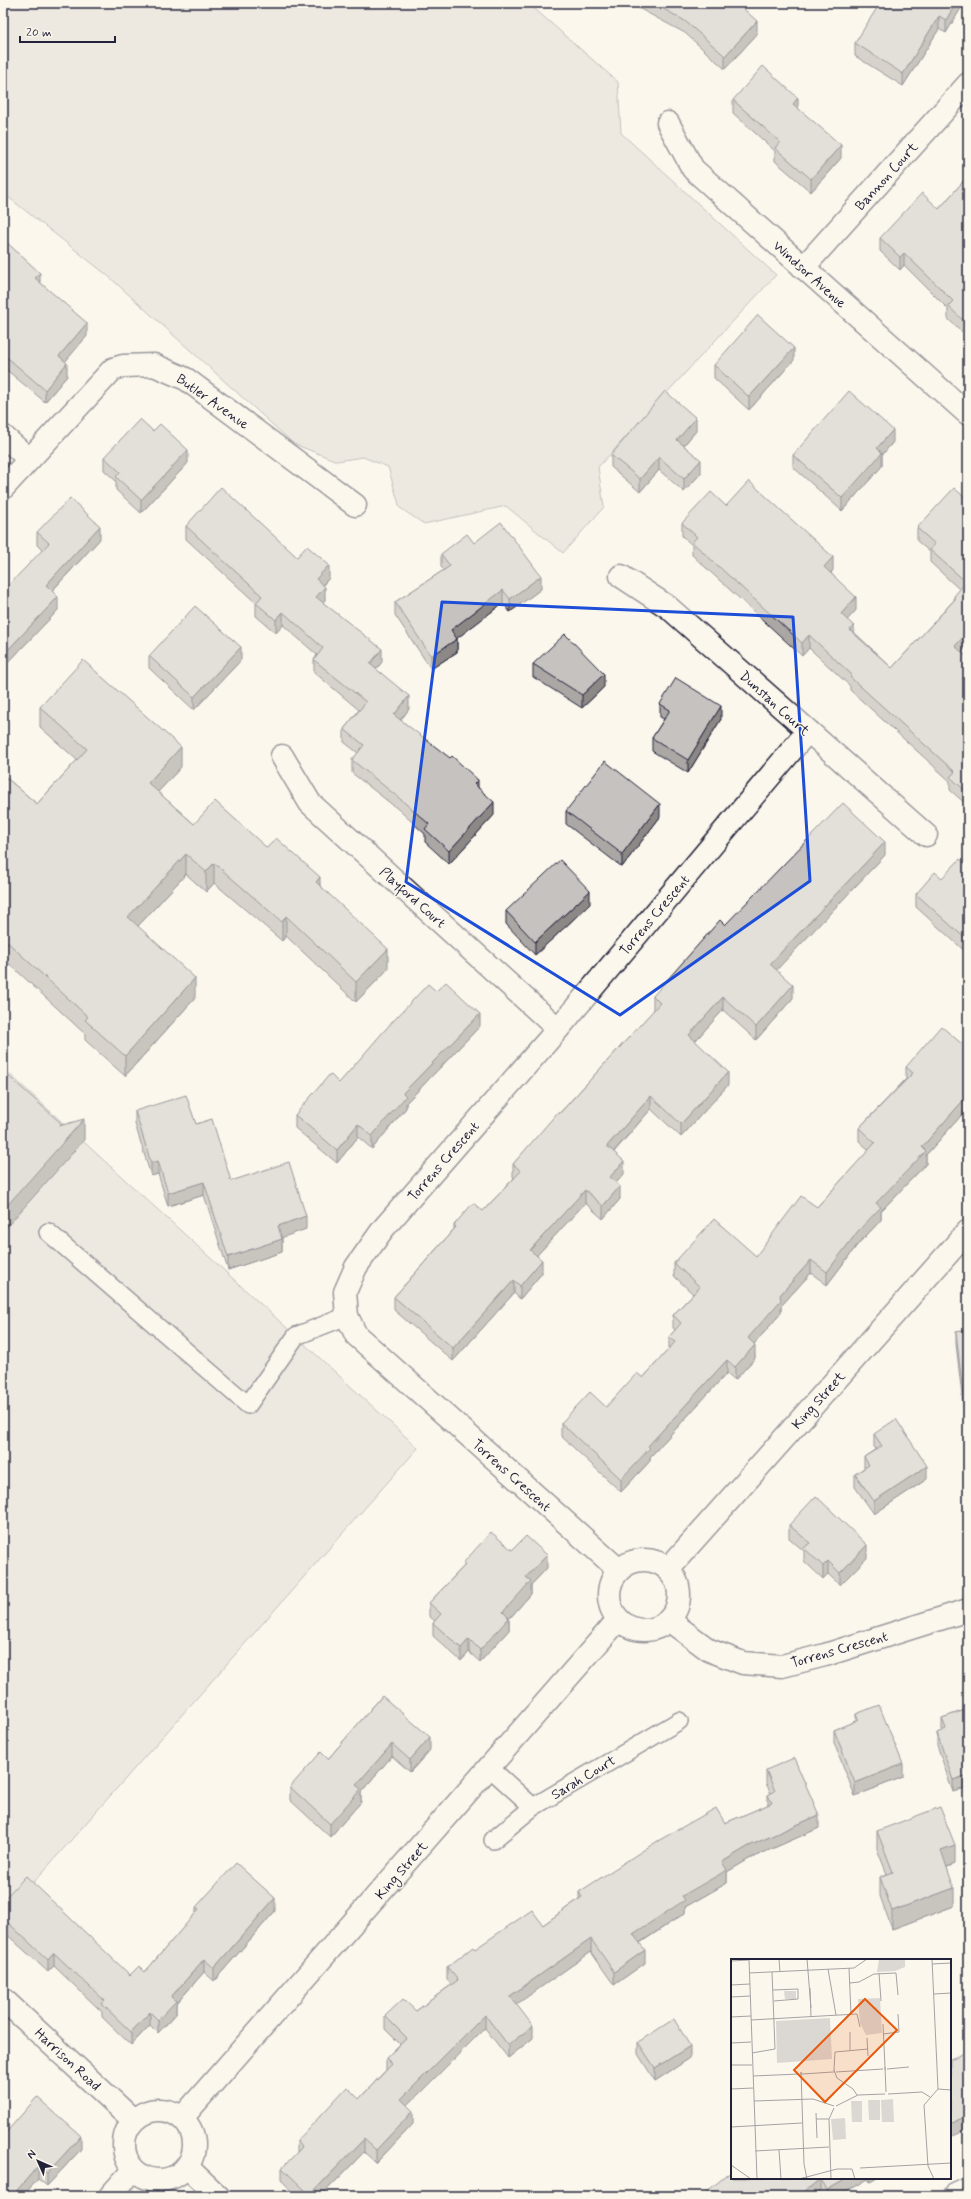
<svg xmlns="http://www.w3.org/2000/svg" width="971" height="2199" font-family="Mynerve,sans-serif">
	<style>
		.green { fill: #dbd8d3; stroke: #7e7d87 }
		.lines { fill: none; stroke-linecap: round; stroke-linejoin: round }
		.lane-casing { stroke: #22223b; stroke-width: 20 }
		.street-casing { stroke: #22223b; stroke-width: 25 }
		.lane { stroke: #fbf7ec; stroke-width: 17 }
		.street { stroke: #fbf7ec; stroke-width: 22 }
		.wall { fill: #aaa7a5; stroke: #22223b }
		.shaded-wall { fill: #8b8886; stroke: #22223b }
		.building { fill: #c6c2c0; stroke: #22223b }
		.marked { fill: none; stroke: #1d4ed8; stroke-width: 3; stroke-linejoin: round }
		.labels { text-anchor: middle; stroke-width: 3; stroke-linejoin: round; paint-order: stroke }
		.street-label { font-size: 14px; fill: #22223b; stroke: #fbf7ec }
		.inset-road { fill: none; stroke: #a4a2a5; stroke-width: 1 }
		.view { fill: #e8590c; fill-opacity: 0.15; stroke: #e8590c; stroke-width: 2 }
		.inset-edge { fill: none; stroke: #22223b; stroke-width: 2 }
	</style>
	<rect width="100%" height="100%" fill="#fbf7ec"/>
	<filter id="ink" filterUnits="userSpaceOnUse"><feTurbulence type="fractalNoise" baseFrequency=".025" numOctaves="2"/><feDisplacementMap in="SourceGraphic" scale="8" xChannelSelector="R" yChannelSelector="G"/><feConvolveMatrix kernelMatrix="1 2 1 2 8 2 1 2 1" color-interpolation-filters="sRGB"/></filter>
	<g filter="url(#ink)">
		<!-- green -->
		<path class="green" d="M3 3H528L618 82 621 133 776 275 598 467 604 507 563 553 506 506 424 524 400 508 388 467 363 457 337 461 294 444 107 275 3 193Z
			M3 1068 418 1448 3 1917Z"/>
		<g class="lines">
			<defs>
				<path id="lane" d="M48 1232 248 1405 296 1336 347 1316
					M490 1768 533 1807
					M493 1840 533 1807 679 1721"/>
				<path id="street" d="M668 123 693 169 968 414
					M803 268 968 84
					M3 436 29 459
					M3 488 113 369 123 366 154 365 186 379 355 505
					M621 576 668 607 926 835
					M282 756 310 803 558 1029
					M609 1595a35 35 0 1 1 70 0a35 35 0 1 1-70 0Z
					M668 1569 968 1231
					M619 1570 356 1335 347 1316 345 1292 356 1267 383 1229 558 1029 807 732
					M670 1621 709 1650 743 1663 782 1666 825 1655 968 1610
					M3 1999 133 2120
					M124 2145a35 35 0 1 1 70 0a35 35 0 1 1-70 0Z
					M182 2118 618 1620
					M187 2167 218 2196
					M110 2196 133 2170
					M955 2196 968 2190"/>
			</defs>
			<!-- lane casing -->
			<use href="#lane" class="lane-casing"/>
			<!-- street casing -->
			<use href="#street" class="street-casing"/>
			<!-- lane -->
			<use href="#lane" class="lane"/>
			<!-- street -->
			<use href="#street" class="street"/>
		</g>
		<!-- wall -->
		<path class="wall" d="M629 3H737L757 34 725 69 685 33Z
			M964 3 946 33 939 29 903 86 855 56V43Z
			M733 100 798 108 841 158 811 192 775 161V151L733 113Z
			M968 176V337L948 319V309L904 265 900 270 880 251V238L939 209Z
			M3 239 87 336 65 361 67 376 45 402 3 367Z
			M794 360 749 410 714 378V365Z
			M696 431 684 445 701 473 684 492 659 470 640 492 611 467V455Z
			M893 442 882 455V466L842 511 793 467V455Z
			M104 457 188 463 141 513 116 490V481L104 470Z
			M968 500V645L962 652 968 658V806L950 790V781L850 690V686L809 648 802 656 692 555V545L682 536V523L726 506 833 570 831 573 856 610 847 620 854 632 892 668 954 600V596L960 590 930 562V552L917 541V528Z
			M186 526 297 557 329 578 323 585 325 600 323 602 382 662 376 669 409 709 401 720 478 787 494 815 449 864 425 842V834L399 810 352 773V760L358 753 344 742V729L359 710 314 672V660L317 655 283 625 276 633 256 616V603L186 539Z
			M37 532 100 539 52 591 58 610 3 668 42 550 37 545Z
			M474 543 541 589 510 612 503 603 457 638V652L431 669 395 615V602L444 570 441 567V554Z
			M149 656 241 660 194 710 149 668Z
			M533 664 604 687 582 708 533 677Z
			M660 704 721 719 688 773 652 751V738L664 719 660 717Z
			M40 707 181 767 158 792 194 824 267 848 320 885 388 969 356 1002 286 936 282 941 214 883 206 892 186 874 138 926 195 998 125 1076 85 1040V1034L3 958V775L37 804 77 760 40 727Z
			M566 811 660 817 622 867 566 824Z
			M885 855 776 970 793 998 756 1040 723 1010 695 1041 728 1085 681 1137 651 1109 614 1152 624 1174 616 1183 620 1199 603 1219 585 1203 537 1255 542 1273 520 1299 514 1293 453 1361 394 1310V1297L454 1229V1225L483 1211 514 1178 513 1177V1164L654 1010 653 1009V996L725 925Z
			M968 867V954L916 907V894L942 878Z
			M590 904 535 955 506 924V911Z
			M436 991 480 1026 406 1103V1108L372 1149 358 1137 337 1163 295 1128V1115L339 1083Z
			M968 1038V1108L926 1155V1164L881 1211V1220L858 1244 827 1285 811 1273 781 1306V1313L754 1344 755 1358 735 1380 727 1373 650 1457V1461L621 1492 561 1436V1423L606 1407 643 1378 669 1349V1337L675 1330 673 1328V1315L693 1294 674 1276V1263L756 1256 817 1207 869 1150 859 1141V1128L906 1079V1067L962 1044Z
			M135 1111 196 1124 231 1181 306 1229 282 1237V1252L228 1270 204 1195 168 1206 158 1174 151 1176 135 1124Z
			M968 1330V1414H964L956 1344V1332Z
			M874 1434 927 1479 874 1514 855 1487V1474L864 1468V1457L876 1449 874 1447Z
			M789 1525 867 1558 840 1585 828 1574 823 1579 804 1561V1551L789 1538Z
			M512 1550 547 1568 531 1585V1594L509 1619V1630L480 1662 469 1652 461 1661 433 1636V1623L435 1621 429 1616V1603L464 1566V1562Z
			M382 1696 430 1750 410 1772 392 1756 361 1792V1802L330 1837 290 1800V1787L328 1759Z
			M968 1709V1787L953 1792 937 1745V1733L942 1731V1718Z
			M856 1714 903 1777 855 1796 834 1743V1730L856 1721Z
			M766 1770 819 1828 749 1859 727 1872V1883L685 1907V1913L640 1943 645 1963 614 1985 591 1952 516 2004 533 2038 508 2058 485 2028 407 2105 413 2124 376 2163 364 2152 321 2196H297L282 2181V2168L297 2153V2141L359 2099 386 2070V2058L400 2044 385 2029V2016L416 2011 451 1985 447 1979V1967L475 1949 543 1925 579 1899V1892L725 1823 768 1805V1795L771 1794 766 1783Z
			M877 1831 955 1864 947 1867 954 1906 892 1929 880 1896V1877L887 1874 877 1849Z
			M3 1900 130 1975 145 1972 196 1913V1907L275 1911 214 1981 204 1972 176 2004V2014L158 2033 150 2025 131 2045 102 2017V2012L54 1966 48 1972 3 1931Z
			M638 2042 690 2058 655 2081 638 2054Z
			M3 2136 81 2149 47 2186 38 2179 23 2196H3Z
			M732 2178H877L870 2182 868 2179 839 2196H823L820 2192Z"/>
		<!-- shaded-wall -->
		<path class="shaded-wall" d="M956 3H964L946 33V20Z
			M939 16V29L903 86V74Z
			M757 21V34L725 69V56Z
			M798 98V111L793 104Z
			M841 145V158L811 192V179Z
			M904 253V265L900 270V257Z
			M40 273V286L35 278Z
			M87 323V336L59 369V356Z
			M794 348V360L749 410V397Z
			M67 363V376L45 402V390Z
			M696 418V431L677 453V440Z
			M893 430V442L882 455V466L842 511V498L877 448Z
			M188 450V463L141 513V500Z
			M659 457V470L640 492V479Z
			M701 460V473L684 492V479Z
			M100 526V539L46 597V585Z
			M833 557V570L824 580V567Z
			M329 565V578L316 592V579Z
			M541 576V589L510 612V599Z
			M325 587V600L316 610V597Z
			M503 590V603L451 643V630Z
			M58 597V610L3 668V655Z
			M856 597V610L841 627V614Z
			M283 612V625L276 633V620Z
			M854 626V639L850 630Z
			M968 632V645L955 659V646Z
			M809 635V648L802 656V643Z
			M457 639V652L431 669V656Z
			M241 647V660L194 710V697Z
			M382 649V662L370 677V664Z
			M604 674V687L582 708V695Z
			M409 696V709L394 728V715Z
			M721 706V719L688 773V760Z
			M181 747V767L148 803V783Z
			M478 780V792L474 784Z
			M494 802V815L449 864V851Z
			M660 804V817L622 867V854Z
			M885 842V855L770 977V964Z
			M186 854V874L128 937V917Z
			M214 863V883L206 892V872Z
			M320 877V897L316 882Z
			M590 891V904L535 955V942Z
			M286 916V936L282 941V922Z
			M388 949V969L356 1002V982Z
			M195 978V998L125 1076V1056Z
			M793 985V998L756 1040V1027Z
			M723 997V1010L689 1048V1035Z
			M480 1014V1026L406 1103V1108L372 1149V1136L403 1093Z
			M728 1072V1085L681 1137V1124Z
			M968 1095V1108L926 1155V1164L881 1211V1220L858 1244 827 1285V1272L876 1203 922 1147Z
			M651 1096V1109L607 1159V1146Z
			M84 1119V1140L3 1231V1210L59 1126 62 1124V1144Z
			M358 1124V1137L337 1163V1150Z
			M158 1161V1174L151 1176V1163Z
			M624 1161V1174L610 1190V1177Z
			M204 1182V1195L168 1206V1193Z
			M620 1186V1199L603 1219V1206Z
			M585 1190V1203L530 1263V1250Z
			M306 1216V1229L278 1239V1226Z
			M282 1239V1252L228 1270V1257Z
			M542 1260V1273L520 1299V1286Z
			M811 1260V1273L781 1306V1313L748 1351V1338L780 1295Z
			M514 1280V1293L453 1361V1348Z
			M755 1345V1358L735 1380V1367Z
			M727 1360V1373L650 1457V1461L621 1492V1479L648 1446Z
			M927 1466V1479L874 1514V1501Z
			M867 1545V1558L840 1585V1573Z
			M547 1555V1568L531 1585V1594L509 1619V1630L480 1662V1650L503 1612 526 1577Z
			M828 1561V1574L823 1579V1566Z
			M469 1639V1652L461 1661V1648Z
			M430 1737V1750L410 1772V1760Z
			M392 1744V1756L361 1792V1802L330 1837V1824L356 1785Z
			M903 1764V1777L855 1796V1783Z
			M968 1775V1787L953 1792V1780Z
			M819 1815V1828L749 1859 727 1872V1883L685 1907V1913L633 1947V1934L682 1896 722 1862 749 1846Z
			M955 1845V1864L941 1869V1850Z
			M954 1888V1906L892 1929V1911Z
			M275 1898V1911L214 1981V1968Z
			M591 1939V1952L510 2009V1996Z
			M645 1950V1963L614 1985V1972Z
			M54 1953V1966L48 1972V1960Z
			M204 1959V1972L176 2004V2014L158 2033V2020L171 1997Z
			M150 2012V2025L131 2045V2032Z
			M485 2015V2028L401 2112V2099Z
			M533 2026V2038L508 2058V2045Z
			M690 2046V2058L655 2081V2068Z
			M413 2111V2124L376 2163V2150Z
			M968 2116V2129L950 2136V2123Z
			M81 2136V2149L47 2186V2173Z
			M364 2139V2152L321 2196H310V2195Z
			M38 2166V2179L23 2196H12Z
			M848 2178H868V2179L839 2196H827V2190Z
			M870 2178H877L870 2182Z
			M820 2179V2192L815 2196H799Z"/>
		<!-- building -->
		<path class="building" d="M653 3H737L757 21 725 56 685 21Z
			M880 3H956L946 20 939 16 903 74 855 43Z
			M763 66 798 98 793 104 841 145 811 179 775 148 780 142 733 100Z
			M968 176V325L948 306 953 301 938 286 904 253 900 257 880 238 922 193 939 209Z
			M3 239 40 273 35 278 87 323 59 356 67 363 45 390 3 354Z
			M758 315 794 348 749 397 714 365Z
			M665 391 696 418 677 440 701 460 684 479 659 457 640 479 611 455Z
			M849 391 893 430 877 448 882 453 842 498 793 455Z
			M140 419 153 431 160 424 188 450 141 500 116 477 120 472 104 457Z
			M749 481 833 557 824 567 856 597 841 614 854 626 850 630 892 668 956 598 954 596 966 582 930 550 935 544 917 528 954 488 968 500V632L955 646 968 658V793L950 777 955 772 850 677 852 675 809 635 802 643 692 542 697 537 682 523 711 492 726 506Z
			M221 487 297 557 307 546 329 565 316 579 325 587 316 597 382 649 370 664 409 696 394 715 450 758 452 756 478 780 474 784 494 802 449 851 425 829 429 824 399 798 352 760 364 745 344 729 366 702 314 660 323 648 283 612 276 620 256 603 262 596 186 526Z
			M70 498 100 526 46 585 58 597 3 655V591L49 543 37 532Z
			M501 522 541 576 510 599 503 590 451 630 457 639 431 656 395 602 450 566 441 554 467 534 474 543Z
			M195 606 241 647 194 697 149 656Z
			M565 634 604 674 582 695 533 664Z
			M83 660 181 747 148 783 194 824 215 801 267 848 276 838 320 877 316 882 388 949 356 982 286 916 282 922 214 863 206 872 186 854 128 917 195 978 125 1056 85 1020 88 1017 3 938V775L37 804 87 749 40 707Z
			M676 678 721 706 688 760 652 738 670 710 660 704Z
			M605 761 660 804 622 854 566 811Z
			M843 803 885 842 770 964 793 985 756 1027 723 997 689 1035 728 1072 681 1124 651 1096 607 1146 624 1161 610 1177 620 1186 603 1206 585 1190 530 1250 542 1260 520 1286 514 1280 453 1348 394 1297 456 1227 454 1225 473 1203 483 1211 521 1171 513 1164 558 1112 559 1114 660 1003 653 996 720 920 725 925Z
			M960 859 968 867V887L967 888 968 889V941L916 894 935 872 942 878Z
			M560 860 590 891 535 942 506 911Z
			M446 982 480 1014 403 1093 406 1096 372 1136 358 1124 337 1150 295 1115 330 1074 339 1083 383 1032 428 984 436 991Z
			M941 1026 962 1044 968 1038V1095L922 1147 926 1151 876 1203 881 1207 858 1231 827 1272 811 1260 780 1295 781 1300 748 1338 755 1345 735 1367 727 1360 648 1446 650 1448 621 1479 561 1423 590 1392 606 1407 637 1373 643 1378 675 1342 669 1337 681 1323 673 1315 700 1287 674 1263 714 1219 756 1256 801 1196 817 1207 875 1143 859 1128 913 1073 906 1067Z
			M3 1071 62 1124 59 1126 84 1119 3 1210Z
			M186 1095 196 1124 212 1119 231 1181 289 1162 306 1216 278 1226 282 1239 228 1257 204 1182 168 1193 158 1161 151 1163 135 1111Z
			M968 1330V1401H964L956 1332Z
			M896 1419 927 1466 874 1501 855 1474 869 1465 864 1457 882 1446 874 1434Z
			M816 1496 867 1545 840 1573 828 1561 823 1566 804 1548 810 1543 789 1525Z
			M491 1532 512 1550 526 1536 547 1555 526 1577 531 1581 503 1612 509 1618 480 1650 469 1639 461 1648 433 1623 441 1614 429 1603 466 1564 464 1562Z
			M382 1696 430 1737 410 1760 392 1744 356 1785 361 1789 330 1824 290 1787 321 1752 328 1759Z
			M879 1705 903 1764 855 1783 834 1730 858 1720 856 1714Z
			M968 1709V1775L953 1780 937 1733 946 1729 942 1718Z
			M794 1758 819 1815 749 1846 722 1862 727 1870 682 1896 685 1900 633 1934 645 1950 614 1972 591 1939 510 1996 533 2026 508 2045 485 2015 401 2099 413 2111 376 2150 364 2139 310 2195 282 2168 302 2147 297 2141 347 2087 359 2099 392 2064 386 2058 407 2038 385 2016 403 1999 416 2011 458 1980 447 1967 473 1947 475 1949 532 1910 543 1925 582 1897 579 1892 656 1842 716 1808 725 1823 772 1803 768 1795 775 1791 766 1770Z
			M940 1807 955 1845 941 1850 954 1888 892 1911 880 1877 893 1872 877 1831Z
			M236 1863 275 1898 214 1968 204 1959 171 1997 176 2001 158 2020 150 2012 131 2032 102 2004 105 2001 54 1953 48 1960 3 1918V1900L26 1876 130 1975 139 1966 145 1972 199 1909 196 1907Z
			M674 2019 690 2046 655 2068 638 2042Z
			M967 2052 968 2055V2116L950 2123V2059Z
			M37 2097 81 2136 47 2173 38 2166 12 2196H3V2136Z
			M732 2171V2178H848L827 2190 820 2179 799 2196H701Z"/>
	</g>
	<!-- marked area -->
	<path d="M0 0H971V2199H0ZM442 602 793 617 810 881 620 1015 406 882Z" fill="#fbf7ec" fill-opacity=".55" fill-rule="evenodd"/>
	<path class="marked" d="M442 602 793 617 810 881 620 1015 406 882Z"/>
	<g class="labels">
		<!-- street labels -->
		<g class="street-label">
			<text transform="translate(886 176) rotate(-48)" y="5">Bannon Court</text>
			<text transform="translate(810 274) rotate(42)" y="5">Windsor Avenue</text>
			<text transform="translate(213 401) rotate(35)" y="5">Butler Avenue</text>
			<text transform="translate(775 703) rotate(42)" y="5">Dunstan Court</text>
			<text transform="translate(413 897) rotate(42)" y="5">Playford Court</text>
			<text transform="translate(654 915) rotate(-50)" y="5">Torrens Crescent</text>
			<text transform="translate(443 1161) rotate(-49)" y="5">Torrens Crescent</text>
			<text transform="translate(818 1400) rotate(-48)" y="5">King Street</text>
			<text transform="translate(512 1475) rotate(42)" y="5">Torrens Crescent</text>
			<text transform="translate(839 1649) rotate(-16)" y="5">Torrens Crescent</text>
			<text transform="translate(583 1777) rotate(-31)" y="5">Sarah Court</text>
			<text transform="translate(401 1870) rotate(-49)" y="5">King Street</text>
			<text transform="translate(68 2059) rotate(43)" y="5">Harrison Road</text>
		</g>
	</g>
	<!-- overview -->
	<g transform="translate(731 1959)">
		<rect width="220" height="220" fill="#fbf7ec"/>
		<path d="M148 0H174V8L164 12 146 13ZM53 32H65V40H54ZM149 39 151 74 135 76 129 64 127 40ZM99 59 101 100 46 104 45 62ZM162 140 163 163H151L150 141ZM137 141H149V161H138ZM120 142H131V163H121ZM114 159 115 180 102 181 100 160Z" fill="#dbd8d3"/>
		<path class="inset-road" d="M18 0 26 220M48 0 49 13M76 0 80 49M201 0 207 130M0 2 18 1M201 5 220 4M118 9 120 56M97 10 105 56M18 14 123 9 136 0M148 14 150 42M119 24 128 23 143 15 165 14 167 36M0 26 19 25M79 29 80 58M42 31 67 30V40L43 42M203 35 220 34M0 38 19 37M0 58 20 57M20 61 126 55 129 68M152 65 154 108M119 73V91M152 75 168 73 167 55M136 79 137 97M0 84 20 83M21 94 44 90 41 13M0 106H21M156 110 178 108M103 111 104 93 137 90M154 111V108L155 133M105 113 152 110M103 114V111L106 119 122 130 126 136M71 115 102 113M70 116V113L73 205 76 220M22 117 68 115M0 130 22 129M157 135 191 133 199 138M23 142 82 140 103 147M105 147 127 136 154 135M85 154 86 179M85 160H98M0 168 71 164M48 191 50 220M24 192 98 188M0 206 20 220M129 209 220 204M68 220 106 210H121L124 220M100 220 98 160 103 149M203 220 197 207 193 146 207 130 220 131"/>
		<path class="view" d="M134 40 166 71 94 143 63 111Z"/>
		<rect width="220" height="220" class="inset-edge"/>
	</g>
	<!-- margin -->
	<rect width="971" height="2199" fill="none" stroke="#fbf7ec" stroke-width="16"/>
	<rect x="8" y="8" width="955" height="2183" fill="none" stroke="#22223b" stroke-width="1.5" filter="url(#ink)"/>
	<!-- north arrow -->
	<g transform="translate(38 2161) rotate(315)" stroke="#fbf7ec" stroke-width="3" paint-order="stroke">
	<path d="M0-3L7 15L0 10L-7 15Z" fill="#22223b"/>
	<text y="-6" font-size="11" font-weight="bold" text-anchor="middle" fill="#22223b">N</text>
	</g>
	<!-- scale -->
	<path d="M20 36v6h95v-6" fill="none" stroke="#22223b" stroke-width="2"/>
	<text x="26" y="36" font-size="12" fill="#22223b" stroke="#fbf7ec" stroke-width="3" paint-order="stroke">20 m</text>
</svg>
